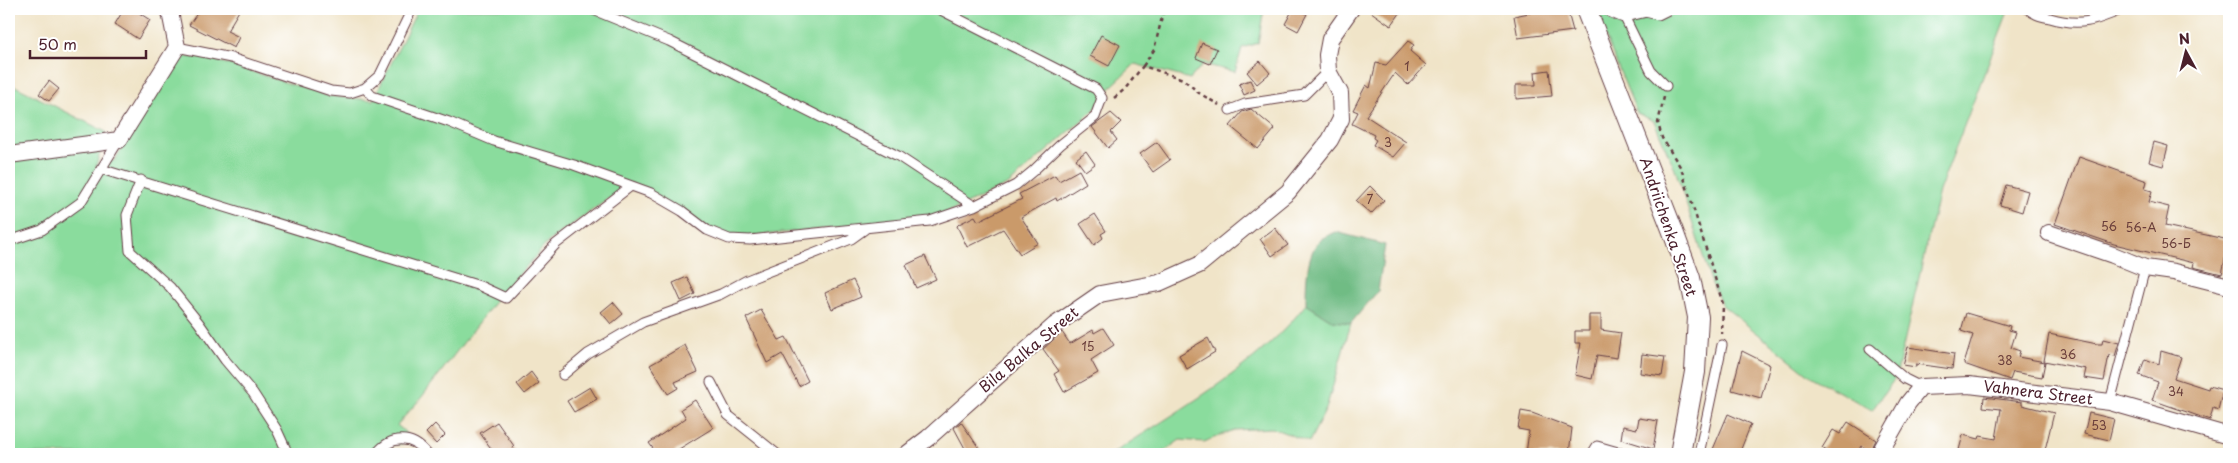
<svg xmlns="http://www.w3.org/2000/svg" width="2238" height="463" font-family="'Playpen Sans',sans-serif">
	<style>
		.green { fill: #8adc9d; stroke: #6a7e64 }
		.forest { fill: #6fbc84; stroke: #5c6e58 }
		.building { fill: #ca9a6b }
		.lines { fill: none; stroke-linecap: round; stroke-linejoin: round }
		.service-casing { stroke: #633d43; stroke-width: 11 }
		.minor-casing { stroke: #633d43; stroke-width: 18 }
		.tertiary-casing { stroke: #633d43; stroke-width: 22 }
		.path { stroke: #633d43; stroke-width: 2.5; stroke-dasharray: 4 4; stroke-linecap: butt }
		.service { stroke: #fff; stroke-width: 9 }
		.minor { stroke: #fff; stroke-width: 16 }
		.tertiary { stroke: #fff; stroke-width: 20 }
		.labels { text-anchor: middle; stroke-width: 4; stroke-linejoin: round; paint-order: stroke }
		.number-label { font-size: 12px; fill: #6a3e3b }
		.street-label { font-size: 15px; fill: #4a1f2b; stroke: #fff }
	</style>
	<rect width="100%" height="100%" fill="#fff"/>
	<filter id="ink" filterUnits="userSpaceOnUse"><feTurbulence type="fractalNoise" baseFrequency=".02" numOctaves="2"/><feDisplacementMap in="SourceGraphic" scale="10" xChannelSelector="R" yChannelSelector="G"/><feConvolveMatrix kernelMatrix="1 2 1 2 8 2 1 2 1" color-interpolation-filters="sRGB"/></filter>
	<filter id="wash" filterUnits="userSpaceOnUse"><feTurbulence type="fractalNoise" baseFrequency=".0096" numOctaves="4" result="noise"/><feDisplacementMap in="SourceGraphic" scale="20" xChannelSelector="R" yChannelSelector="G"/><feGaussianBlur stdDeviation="1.12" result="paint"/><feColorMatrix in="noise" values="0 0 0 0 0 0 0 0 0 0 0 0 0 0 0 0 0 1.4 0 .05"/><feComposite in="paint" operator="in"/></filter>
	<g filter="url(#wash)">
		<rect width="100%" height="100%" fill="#f0e4c8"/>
		<!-- green -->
		<path class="green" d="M418 9H1264L1258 43 1242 48 1235 72 1203 64 1190 79 1135 64 1112 86 1095 109 1009 184 944 214 929 219 750 236H728L707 228 631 183 550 240 497 299 421 398 397 425 405 432 409 443 393 445 383 454H9V83L106 132 96 166 115 160 176 56 206 58 228 64 328 96 373 100Z
			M1594 9H2009L1939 191 1896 377 1872 410 1812 377 1722 305 1712 284 1676 172 1654 121 1637 113Z
			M1306 304 1333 321 1351 323 1326 409 1309 442 1272 428 1234 430 1204 442 1180 440 1160 454H1112C1175 412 1261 365 1306 304Z"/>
		<!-- forest -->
		<path class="forest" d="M1336 232 1385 245 1378 291 1351 323 1333 321 1306 304C1306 285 1306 257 1318 242 1322 237 1330 235 1336 232Z"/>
		<g id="blocks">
			<!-- building -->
			<path class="building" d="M124 9H133L150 20 138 39 115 24Z
				M200 9H240L227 31 239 37 234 48 189 25Z
				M1293 9 1307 14 1298 31 1285 24Z
				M1367 9H1403L1391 26Z
				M1549 9H1567L1573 31 1518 38 1514 16Z
				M1101 35 1120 45 1109 66 1090 56Z
				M1408 41 1414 45 1410 51 1426 65 1408 85 1395 73 1366 116 1406 142 1393 157 1373 145 1376 140 1373 138 1374 135 1352 124 1358 112 1353 110 1366 85 1370 88 1376 63 1386 65Z
				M1202 43 1217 49 1210 64 1196 58Z
				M1260 61 1270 73 1257 84 1247 72Z
				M1549 70 1552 96 1516 99V85H1536L1535 72Z
				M1250 80 1255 90 1244 95 1239 84Z
				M49 81 59 89 49 101 39 94Z
				M1251 109 1275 129 1258 149 1230 126 1242 112Z
				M1111 113 1121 122 1111 132 1117 140 1108 148 1092 127Z
				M1157 142 1170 160 1153 172 1140 154Z
				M2154 142 2168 146 2163 166 2149 162Z
				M1086 151 1095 164 1085 171 1076 159Z
				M2079 157 2147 181 2145 189 2152 191 2149 202 2169 207 2165 226 2229 240 2222 274 2193 267 2194 263 2114 244 2055 224Z
				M1079 170 1086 183 1057 201 1056 198 1021 217 1038 243 1020 254 1003 229 967 247 957 226 959 224 975 216 978 221 1022 199 1019 194 1055 175 1059 181Z
				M2006 185 2028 191 2022 212 2000 205Z
				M1370 186 1384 200 1371 214 1356 201Z
				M1095 214 1106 231 1101 234 1103 238 1094 245 1080 224Z
				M1275 228 1288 245 1272 256 1260 239Z
				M925 256 936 279 916 288 906 265Z
				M687 277 695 294 681 301 673 283Z
				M853 280 861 297 832 309 825 293Z
				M613 302 623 314 611 324 601 312Z
				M761 310 779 340 786 337 808 381 799 386 782 354 767 363 746 318Z
				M1966 313 2010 326 2009 330 2016 332 2011 348 2020 351 2018 357 2045 362 2042 377 2013 372 2010 380 1964 364 1973 335 1961 331Z
				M1589 315H1601V330L1621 333 1617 358 1597 355 1592 379 1575 375 1581 343H1575V331H1589Z
				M1103 328 1114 345 1091 360 1098 373 1064 392 1054 374 1059 371 1043 349 1062 332 1070 344 1093 330 1094 333Z
				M2049 334 2097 344H2102L2103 339 2119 343 2115 356 2109 355 2104 381 2084 378 2086 369 2044 361Z
				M1208 338 1215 352 1187 369 1179 355Z
				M685 345 698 372 675 382 678 388 668 394 650 365Z
				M1908 347 1954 354 1952 369 1916 364V367L1903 365Z
				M1742 351 1770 365 1761 398 1732 390Z
				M2161 351 2181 357 2174 378 2208 389 2209 386 2223 390 2218 410 2213 408 2210 420 2152 400 2158 382 2139 375 2145 359 2159 364Z
				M1642 354 1665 357 1662 376 1640 373Z
				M531 372 539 383 525 394 517 384Z
				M590 387 597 399 574 412 567 401Z
				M1984 397 2022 402V405L2054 413 2044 454H1975L1959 450 1963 435 1979 439 1980 436 1996 439 2001 409 1983 407Z
				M695 400 713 428 671 454H657L649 443 686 418 681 409Z
				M1521 411 1532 413 1572 428 1569 454H1526L1529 431 1518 429Z
				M2089 413 2114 419 2109 440 2084 434Z
				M1728 414 1751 424 1739 454H1711Z
				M1639 418 1658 421 1653 449 1621 439 1623 426 1637 429Z
				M497 422 514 446 512 447 518 454H495L480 433Z
				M961 422 983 454H968L954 428Z
				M1848 422 1876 440 1870 452 1862 446 1857 454H1832L1822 448 1833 430 1840 434Z
				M435 424 445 435 436 444 426 433Z"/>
		</g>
	</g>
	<g filter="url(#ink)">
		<use href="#blocks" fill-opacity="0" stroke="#633d43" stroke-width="1"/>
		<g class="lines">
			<defs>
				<path id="service" d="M591 9 669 41 898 156 974 206
					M2028 9C2035 15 2041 16 2050 18 2080 27 2095 21 2123 9
					M1641 11 1658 15 1670 9
					M1623 14 1651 71 1666 86
					M177 47 231 58 331 91 350 93 365 88 380 75 412 9
					M365 88 372 96 449 122 494 141 574 165 651 193 682 211 707 230 729 239 750 240 930 221 974 206 1016 185 1033 171 1060 145 1095 117 1102 98 1096 89 939 9
					M1230 110 1245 104 1304 95 1328 71
					M101 169 480 286 506 298 556 244 631 186
					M141 180 127 215 130 251 170 287 199 323 225 360 253 393 277 430 288 454
					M9 241 42 230 81 202 119 140
					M1870 349 1905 379 1921 387
					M563 375 588 354 643 322 721 294 747 280 851 239 865 229
					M711 382 728 415 777 454
					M2110 402 2145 268
					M376 454C391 435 412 435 427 454
					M1592 454 1597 446 1625 454
					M1699 454 1722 345"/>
				<path id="minor" d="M1611 9 1623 14 1644 9
					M9 155 119 140 177 47 170 12 174 9
					M2049 233 2113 255 2145 268 2174 272 2229 286
					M907 454 928 438 1055 325 1100 294 1159 283 1199 265 1288 192 1330 140 1341 119 1340 93 1328 71 1327 55 1330 39 1351 9
					M1879 454 1908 403 1921 387 1969 385 2110 402 2229 436"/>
				<path id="tertiary" d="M1586 9 1672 229 1690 278 1698 317 1695 372 1680 454"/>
			</defs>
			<!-- service casing -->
			<use href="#service" class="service-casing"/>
			<!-- minor casing -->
			<use href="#minor" class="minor-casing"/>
			<!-- tertiary casing -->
			<use href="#tertiary" class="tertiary-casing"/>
			<!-- path -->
			<path class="path" d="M1143 66 1154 50 1164 9
				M1664 97 1658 123 1662 138 1681 168 1723 304 1722 334
				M1114 98 1125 89 1143 66 1183 79 1199 93 1219 105"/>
			<!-- service -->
			<use href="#service" class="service"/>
			<!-- minor -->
			<use href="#minor" class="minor"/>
			<!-- tertiary -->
			<use href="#tertiary" class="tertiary"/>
		</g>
	</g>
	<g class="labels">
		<!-- number labels -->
		<g class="number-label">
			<text x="1407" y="71">1</text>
			<text x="1388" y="147">3</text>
			<text x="1370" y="204">7</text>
			<text x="2109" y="231">56</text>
			<text x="2141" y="232">56-А</text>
			<text x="2176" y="248">56-Б</text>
			<text x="1088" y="351">15</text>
			<text x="2068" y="359">36</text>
			<text x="2005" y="365">38</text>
			<text x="2176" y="396">34</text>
			<text x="2099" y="430">53</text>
		</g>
		<!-- street labels -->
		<g class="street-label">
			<text transform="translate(1668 227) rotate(71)" y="5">Andriichenka Street</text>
			<text transform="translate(1029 350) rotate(-40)" y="5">Bila Balka Street</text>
			<text transform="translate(2038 393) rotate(7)" y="5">Vahnera Street</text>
		</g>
	</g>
	<!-- margin -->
	<rect width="2238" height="463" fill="none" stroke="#fff" stroke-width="30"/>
	<!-- north arrow -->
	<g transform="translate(2186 52) rotate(353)" stroke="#ffffff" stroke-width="4" paint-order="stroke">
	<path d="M0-4L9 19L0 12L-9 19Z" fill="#4a1f2b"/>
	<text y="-8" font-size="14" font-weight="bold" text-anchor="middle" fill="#4a1f2b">N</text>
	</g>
	<!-- scale -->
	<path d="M30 50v8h116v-8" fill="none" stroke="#4a1f2b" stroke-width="2.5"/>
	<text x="38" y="50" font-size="15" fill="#4a1f2b" stroke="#ffffff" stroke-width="4" paint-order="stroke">50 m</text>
</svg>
